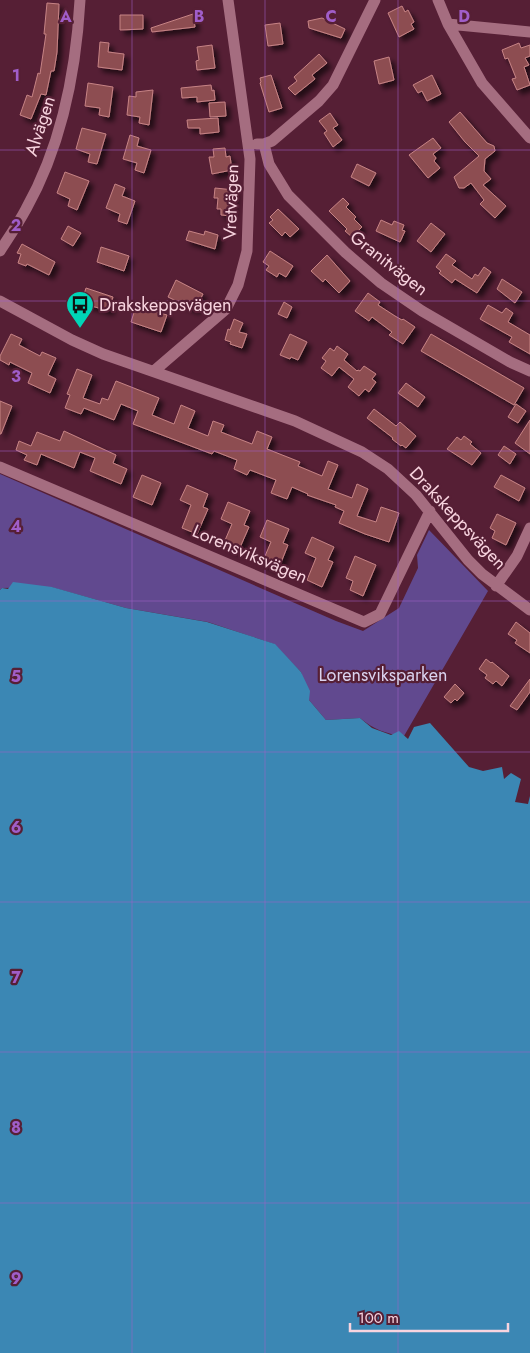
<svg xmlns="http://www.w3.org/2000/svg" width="530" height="1353" font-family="Jost,sans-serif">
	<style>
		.green { fill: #61498f }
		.water { fill: #3b87b4 }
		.building { fill: #8d4e51; stroke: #c78385; filter: url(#shadow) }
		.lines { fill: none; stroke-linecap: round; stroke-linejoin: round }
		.minor { stroke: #a56d80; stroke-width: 11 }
		.grid { fill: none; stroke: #a05ec9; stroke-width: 1; stroke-opacity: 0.55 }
		.labels { text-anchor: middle; stroke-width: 4.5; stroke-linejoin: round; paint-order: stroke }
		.street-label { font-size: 18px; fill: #f8d4df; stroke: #561f35 }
		.poi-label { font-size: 18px; fill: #f8d4df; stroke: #561f35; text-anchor: start }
		.park-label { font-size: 18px; fill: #dad3ef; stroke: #561f35 }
		.grid-label { font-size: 16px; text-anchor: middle; font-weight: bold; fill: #a05ec9; stroke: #561f35; stroke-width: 4.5; stroke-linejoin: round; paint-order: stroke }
	</style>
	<defs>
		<filter id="shadow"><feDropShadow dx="4.5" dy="4.5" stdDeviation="2.5" flood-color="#0009"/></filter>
	</defs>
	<rect width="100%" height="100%" fill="#561f35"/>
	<!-- green -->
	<path class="green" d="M0 474 336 621 363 631 399 608 418 568 417 555 429 530 488 591 404 736C386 734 373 729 360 718L326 720 309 700 301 672 274 644 208 622 126 608 51 587 2 588 0 590Z"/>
	<!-- water -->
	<path class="water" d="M13 582 52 587 126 608 207 622 275 644 301 672 310 691 309 700 326 720 360 718 372 728 391 735 399 731 408 739 414 727 430 723 469 767 483 771 502 767 504 779 511 773 521 779 515 802 528 804 530 796V1353H0V590L2 588 8 589Z"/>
	<!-- building -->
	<path class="building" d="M47 3 59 4 57 52 54 71H51L46 95 41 94 31 119 20 115 27 95 32 97 38 73 40 74 46 34H44Z
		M402 6 405 12 408 10 414 22 411 24 414 29 399 37 388 13Z
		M193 14 195 27 152 32 151 28Z
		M120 15H143V29L120 30Z
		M322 18 345 29 341 38 309 28 308 21Z
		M280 23 283 44 268 46 265 25Z
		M100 42 109 43 108 52 124 54 122 70 98 67Z
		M519 43 521 48 530 45V56L525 58 529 65 524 67 530 85 517 90 512 79 516 78 508 58 505 59 502 50Z
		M212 45 215 68 197 70 196 61 199 60 197 47Z
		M319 54 327 63 312 75 315 79 295 95 288 88 297 81 294 77Z
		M389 57 394 80 379 84 374 61Z
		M271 75 282 108 269 112 260 83 261 82 260 78Z
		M432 75 441 94 427 101 422 91 418 93 413 85Z
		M88 83 113 87 109 117 99 115 100 108 85 106Z
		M211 85 212 91 214 90 215 100 197 102V97L182 98 181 88Z
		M153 90 149 125 139 123 140 117 127 115 129 96 136 97V92Z
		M225 102 226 116 210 117 209 103Z
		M460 112 487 143 494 146 495 151 485 159 484 171 491 179 483 185 506 206 495 218 480 204 484 200 471 183 464 188H459L454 177 479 156 465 142 449 122Z
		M330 113 338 125 333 128 342 140 333 147 324 133 327 131 319 121Z
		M218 118 219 132 200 134V128H188L187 120Z
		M82 128 106 134 97 164 88 162 90 154 76 149Z
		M130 135 139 138 137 146 151 150 144 173 135 170 137 163 123 159Z
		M433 138 441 148 433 154 436 158 434 161 440 168 428 178 409 155Z
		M225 148 226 157 230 156 232 170 212 174 209 157H214L213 149Z
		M357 164 376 173 369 186 351 177Z
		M65 172 89 181 77 210 68 206 70 199 57 193Z
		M115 184 125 188 122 196 135 201 127 224 118 221 120 214 106 208Z
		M215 188 234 190 231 216 221 215V209H217L218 198H214Z
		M343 198 349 204 346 207 356 217 354 219 362 227 352 237 345 231 347 229 329 211Z
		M278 209 299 229 290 237 285 232 282 236 269 223 273 220 270 217Z
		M381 220 392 225 394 221 404 225 402 230 405 231 400 242 376 231Z
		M431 223 445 234 431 252 417 241Z
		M68 226 81 233 73 246 61 239Z
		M189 231 204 235 205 231 218 235 215 249 186 240Z
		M22 244 55 262 49 275 27 264 26 266 18 263 21 254 17 253Z
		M101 247 129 256 124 271 97 262Z
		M270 251 293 266 286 277 279 273 277 277 266 270 269 266 263 262Z
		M446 254 456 261 452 265 472 279 475 274 478 276 484 267 491 272 477 293 455 279 452 283 439 273 441 271 436 267Z
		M327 255 350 281 339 293 325 279 323 282 311 271Z
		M502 279 522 292 515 303 497 289Z
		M176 280 203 294 195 310 168 297Z
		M86 288 113 297 109 311 81 303Z
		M368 293 380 302 378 305 395 316 402 320 403 319 415 327 403 344 389 335 392 332 372 317 369 321 355 311Z
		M284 302 292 307 287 318 278 314Z
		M488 305 502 313 506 308 513 313 508 322 530 335V354L509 342 512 337 480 319Z
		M136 306 167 315 161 332 131 322Z
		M234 319 243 323 239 332 247 334 242 348 230 344 231 342 225 340 228 329 230 330Z
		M11 334 22 339 19 345 40 356 42 352 56 358 48 375 56 379 50 393 28 383 32 373 10 362 9 365 0 360V356Z
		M290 334 307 342 298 360 291 357 290 359 280 355Z
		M431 334 524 388 514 405 421 351Z
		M337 346 348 354 344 360 357 371 358 370 360 371 364 366 376 374 372 379 376 382 369 392 365 389 359 396 348 387 354 379 339 367 332 376 321 368 326 361 322 358 330 348 334 351Z
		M77 369 92 375 83 398 100 404 102 398 108 400 116 381 159 398 152 415 174 424 181 405 195 411 188 428 208 436 213 421 224 425 221 432 252 444 257 431 272 437 267 449 300 462 298 466 322 476 328 461 338 465 328 489 352 498 357 484 368 489 357 516 376 522 381 507 399 513 389 542 365 534 339 523 344 511 335 507 336 505 307 495 308 494 292 487 287 499 271 493 276 480 250 470 247 475 234 469 237 460 214 451 212 454 133 424 138 411 121 404 114 420 84 408 81 414 65 408 70 395 67 394Z
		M406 383 425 397 418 407 398 393Z
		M0 401 12 406 1 434H0Z
		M516 404 526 411 518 423 508 417Z
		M374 409 396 426 400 422 416 436 406 448 402 445 401 446 392 439 393 438 367 418Z
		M530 420V454L515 443Z
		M64 431 116 455 113 463 127 469 121 484 90 471 95 458 80 452 74 468 41 454 37 465 24 460 27 455 16 450 19 441 31 446 37 432 60 441Z
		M464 436 472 442 470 444 481 453 472 465 447 449 457 437 461 440Z
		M504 446 516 454 510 464 498 455Z
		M142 475 161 483 152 505 133 497Z
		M501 475 525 488 519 501 494 487Z
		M187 485 208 494 203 507 208 509 197 534 182 528 191 505 180 500Z
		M228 502 250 511 244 525 249 527 238 552 223 545 232 524 221 519Z
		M497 514 516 523 506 545 492 538 495 531 490 528Z
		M267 520 289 529 283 543 288 545 278 570 262 563 271 542 260 537Z
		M312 537 334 547 328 560 333 562 322 587 307 580 316 558 305 553Z
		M355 556 376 565 363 596 350 590 353 581 346 578Z
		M516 622 530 633V653L515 643 517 640 508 634Z
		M486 659 491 663 492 662 509 676 502 686 496 681 493 684 485 678 487 675 479 669Z
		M530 679V692L517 710 510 706Z
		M455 684 464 693 457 701 455 699 451 703 444 697Z"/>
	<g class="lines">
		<!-- minor -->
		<path class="minor" d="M438 0 448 24 482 83 530 138
			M448 24 530 32
			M257 144H264L272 141 319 101 333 85 375 0
			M264 144 269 164 288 195 345 252 381 283 422 311 510 362 530 371
			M0 251C9 237 18 224 26 209 62 145 76 73 80 0
			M0 301 72 340 103 354 295 421 362 452 388 469 416 495 468 560 482 574 530 610
			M154 371 226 309 238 285 247 251 250 159 228 0
			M0 467 364 622 380 614 430 511
			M496 586 517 556 530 528"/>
	</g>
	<!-- grid -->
	<path class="grid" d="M132 0V1353M265 0V1353M398 0V1353M0 150H530M0 301H530M0 451H530M0 601H530M0 752H530M0 902H530M0 1052H530M0 1203H530"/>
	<!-- icons -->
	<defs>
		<symbol id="bus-pin" viewBox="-11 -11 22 30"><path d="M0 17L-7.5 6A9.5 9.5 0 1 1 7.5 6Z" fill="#00d5b7" stroke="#561f35"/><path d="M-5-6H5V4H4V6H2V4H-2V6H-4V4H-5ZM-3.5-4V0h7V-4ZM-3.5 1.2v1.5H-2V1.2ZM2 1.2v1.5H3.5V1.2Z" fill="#111"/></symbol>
	</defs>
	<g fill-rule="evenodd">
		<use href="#bus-pin" x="64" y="289" width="32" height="43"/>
	</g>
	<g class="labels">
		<!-- street labels -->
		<g class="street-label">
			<text transform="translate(40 126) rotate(-72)" y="6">Alvägen</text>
			<text transform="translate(231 202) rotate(-88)" y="6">Vretvägen</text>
			<text transform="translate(389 263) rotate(38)" y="6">Granitvägen</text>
			<text transform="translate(458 518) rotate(47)" y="6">Drakskeppsvägen</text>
			<text transform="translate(250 554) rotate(23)" y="6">Lorensviksvägen</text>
		</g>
		<!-- poi labels -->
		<g class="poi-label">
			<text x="99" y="311">Drakskeppsvägen</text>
		</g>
		<!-- park labels -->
		<g class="park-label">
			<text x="383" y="681">Lorensviksparken</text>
		</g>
	</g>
	<g class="grid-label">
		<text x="66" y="22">A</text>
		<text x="199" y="22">B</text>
		<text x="331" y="22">C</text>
		<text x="464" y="22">D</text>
		<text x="16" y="81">1</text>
		<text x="16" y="231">2</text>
		<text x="16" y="382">3</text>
		<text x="16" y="532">4</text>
		<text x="16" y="682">5</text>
		<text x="16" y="833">6</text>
		<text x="16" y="983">7</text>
		<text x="16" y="1133">8</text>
		<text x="16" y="1284">9</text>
	</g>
	<!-- scale -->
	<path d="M350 1323v8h158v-8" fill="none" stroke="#f8d4df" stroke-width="2.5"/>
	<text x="358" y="1323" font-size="15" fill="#f8d4df" stroke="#561f35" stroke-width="4" paint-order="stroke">100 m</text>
</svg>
